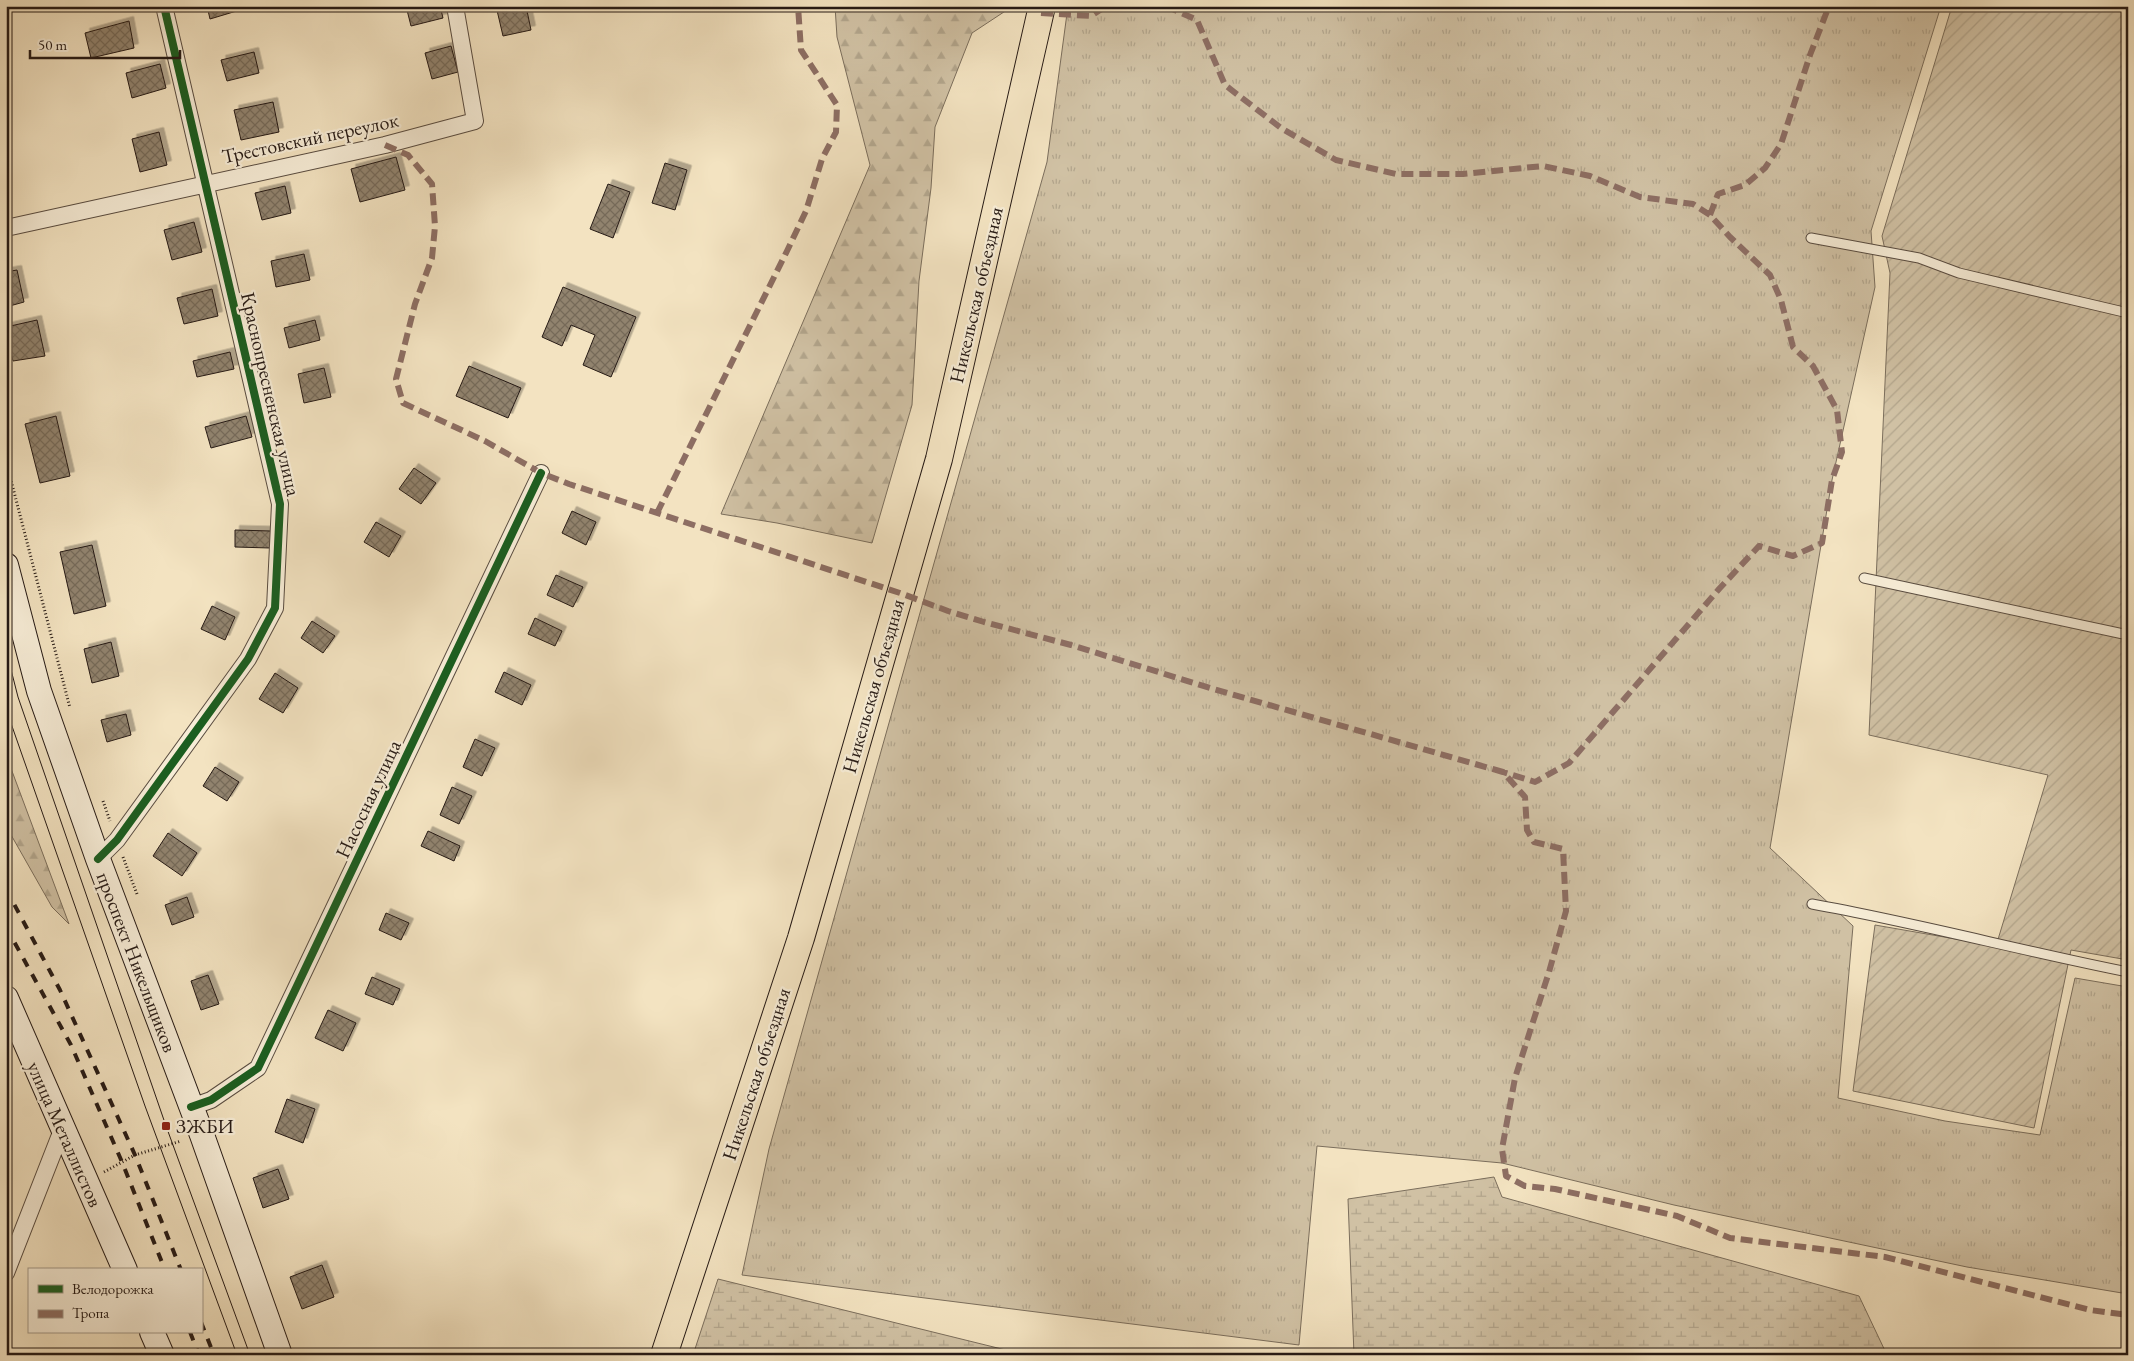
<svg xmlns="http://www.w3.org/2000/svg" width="2134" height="1361" font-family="'EB Garamond',serif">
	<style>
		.grass { fill: url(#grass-tufts); stroke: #7b6e5c }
		.forest { fill: url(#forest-firs); stroke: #7b6e5c }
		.wetland { fill: url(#wetland-marsh); stroke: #7b6e5c }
		.garden { fill: url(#garden-furrows); stroke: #7b6e5c }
		.building { fill: url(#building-cross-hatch); stroke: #261a15; filter: url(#shadow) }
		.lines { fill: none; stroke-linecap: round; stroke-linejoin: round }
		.service-casing { stroke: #594c40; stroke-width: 11 }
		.minor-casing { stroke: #594c40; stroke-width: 18 }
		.secondary-casing { stroke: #261a15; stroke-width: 26 }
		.primary-casing { stroke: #261a15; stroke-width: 28 }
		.path { stroke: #261a15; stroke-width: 3; stroke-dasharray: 1 2.5; stroke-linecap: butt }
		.service { stroke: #f7edd7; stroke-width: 9 }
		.minor { stroke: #f7edd7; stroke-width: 16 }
		.secondary { stroke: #f7edd7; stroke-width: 24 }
		.primary { stroke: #f3e3c1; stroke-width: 26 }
		.tram { stroke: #261a15; stroke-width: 1 }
		.rail { stroke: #261a15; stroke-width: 4; stroke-dasharray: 9 9; stroke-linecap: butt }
		.quiet { stroke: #8d6e63; stroke-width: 6; stroke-dasharray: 12 6; stroke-linecap: butt }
		.cycleway-casing { stroke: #f7edd7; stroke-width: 11 }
		.cycleway { stroke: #1b5e20; stroke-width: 8 }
		.poi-dot { fill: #8f2418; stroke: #f7edd7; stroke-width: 2 }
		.labels { text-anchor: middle; stroke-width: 4.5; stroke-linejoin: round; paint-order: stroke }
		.street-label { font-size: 20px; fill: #261a15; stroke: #f7edd7 }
		.poi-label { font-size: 20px; fill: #261a15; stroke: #f7edd7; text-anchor: start }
	</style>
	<defs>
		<pattern id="grass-tufts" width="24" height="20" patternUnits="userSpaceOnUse" patternTransform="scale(1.25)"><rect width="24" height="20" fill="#d0c1a4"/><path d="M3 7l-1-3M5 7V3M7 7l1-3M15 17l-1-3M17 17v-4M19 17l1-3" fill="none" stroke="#b2a58c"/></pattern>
		<pattern id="forest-firs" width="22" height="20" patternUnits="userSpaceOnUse" patternTransform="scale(1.25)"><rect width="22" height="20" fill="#d0c1a4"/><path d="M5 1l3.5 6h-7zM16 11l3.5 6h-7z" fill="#b2a58c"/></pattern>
		<pattern id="wetland-marsh" width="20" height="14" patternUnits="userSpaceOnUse" patternTransform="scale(1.25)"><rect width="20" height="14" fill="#d0c1a4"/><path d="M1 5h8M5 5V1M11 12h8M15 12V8" fill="none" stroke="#b2a58c"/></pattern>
		<pattern id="garden-furrows" width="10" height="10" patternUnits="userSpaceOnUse" patternTransform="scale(1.25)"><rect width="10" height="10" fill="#d0c1a4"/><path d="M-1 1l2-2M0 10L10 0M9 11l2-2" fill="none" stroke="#b2a58c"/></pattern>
		<pattern id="building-cross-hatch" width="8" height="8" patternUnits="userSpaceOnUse" patternTransform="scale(1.25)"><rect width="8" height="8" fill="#91836e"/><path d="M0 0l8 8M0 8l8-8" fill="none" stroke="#766a59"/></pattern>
		<filter id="shadow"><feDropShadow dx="4.5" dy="-4.5" stdDeviation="0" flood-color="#0004"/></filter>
	</defs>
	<rect width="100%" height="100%" fill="#f3e3c1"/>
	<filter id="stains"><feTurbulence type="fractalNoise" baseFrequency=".004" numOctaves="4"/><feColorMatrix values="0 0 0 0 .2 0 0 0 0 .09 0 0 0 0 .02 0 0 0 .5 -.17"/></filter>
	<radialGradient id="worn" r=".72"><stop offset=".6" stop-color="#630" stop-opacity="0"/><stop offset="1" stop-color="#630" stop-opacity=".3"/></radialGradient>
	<!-- grass -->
	<path class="grass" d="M1068 6H1941L1871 231 1875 287 1832 480 1770 848 1853 926 1838 1098 1945 1121 2040 1135 2075 978 2128 987V1294L1967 1267 1674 1205 1502 1163 1317 1146 1299 1345 742 1275 769 1149 1047 162Z"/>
	<!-- forest -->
	<path class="forest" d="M835 6H1013L972 33 935 127 931 188 919 281 912 405 872 543 777 523 721 514 870 165 837 37Z
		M6 755 69 924 52 907 6 826Z"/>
	<!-- wetland -->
	<path class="wetland" d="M1494 1177 1502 1197 1859 1296 1887 1355H1354L1348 1199Z
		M718 1279 1026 1355H693Z"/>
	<!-- garden -->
	<path class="garden" d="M1952 6H2128V960L2071 950 2034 1128 1853 1091 1875 925 1996 946 2048 775 1869 735 1890 273 1882 236Z"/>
	<!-- building -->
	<path class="building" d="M207 6H239L240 10 210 19Z
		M406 6H440L443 18 411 26Z
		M496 6H526L531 30 503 36Z
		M129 21 134 48 91 58 85 33Z
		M451 46 458 72 432 79 425 53Z
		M254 52 259 73 227 81 221 60Z
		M160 64 166 88 132 98 126 73Z
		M273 102 279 132 241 140 234 110Z
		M159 132 167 165 140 172 132 139Z
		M396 157 405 190 360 202 351 169Z
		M665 163 687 170 675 210 652 203Z
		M608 184 630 192 613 238 590 229Z
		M285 186 291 213 262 220 255 193Z
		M194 222 202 252 172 260 164 230Z
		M304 254 310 280 276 287 271 261Z
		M17 270 24 302 6 307V272Z
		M563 287 636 317 611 377 583 365 595 335 571 325 562 346 542 337Z
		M212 289 218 316 184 324 177 298Z
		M37 320 45 356 13 361 6 335V327Z
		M315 320 320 340 289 348 284 328Z
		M230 352 234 369 197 377 193 361Z
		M469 366 521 388 508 418 456 396Z
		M324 368 331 397 304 403 298 374Z
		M56 416 70 476 40 483 25 424Z
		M246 416 252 437 211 448 205 427Z
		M414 468 436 483 421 504 399 489Z
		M572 511 596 522 586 545 562 533Z
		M376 522 401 536 389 557 364 542Z
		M235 530 271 531 270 548 235 547Z
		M92 545 106 606 74 614 60 552Z
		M556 575 583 587 573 607 547 595Z
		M212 606 235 617 225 640 201 629Z
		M535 618 562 631 555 646 528 634Z
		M312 621 335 636 323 653 301 638Z
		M111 642 119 676 92 683 84 649Z
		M504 672 531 685 522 705 495 692Z
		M275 673 298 688 283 713 259 699Z
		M126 714 131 735 107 742 101 720Z
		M475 739 495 748 482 776 463 767Z
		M215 767 239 782 227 801 203 786Z
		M452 787 472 796 459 824 440 815Z
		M428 831 460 846 454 861 421 846Z
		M168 833 197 853 182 876 153 856Z
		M187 897 194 917 172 925 165 905Z
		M386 913 409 923 401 940 379 930Z
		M208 975 219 1004 201 1010 191 981Z
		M372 977 400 989 393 1005 365 994Z
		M328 1010 356 1023 343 1051 315 1038Z
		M287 1099 315 1109 303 1143 275 1132Z
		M278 1169 289 1199 263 1208 253 1178Z
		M322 1265 334 1297 302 1309 290 1277Z"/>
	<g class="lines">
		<defs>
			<path id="service" d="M1811 238 1919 258 1959 273 2128 313
				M1864 578 2128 635
				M1812 904C1918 923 2022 951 2128 972"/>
			<path id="minor" d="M6 228 385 145 475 121 455 6
				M98 859 117 840 248 659 275 608 280 504 164 6
				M191 1107 211 1100 258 1068 541 473
				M6 1273 62 1130"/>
			<path id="secondary" d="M6 565 39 691 98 859 202 1135 280 1355
				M6 998 125 1270
				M152 1332 162 1355"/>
			<path id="primary" d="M664 1355 801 938 939 459 1042 6"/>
		</defs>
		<!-- service casing -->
		<use href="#service" class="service-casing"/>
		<!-- minor casing -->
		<use href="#minor" class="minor-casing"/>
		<!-- secondary casing -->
		<use href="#secondary" class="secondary-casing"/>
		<!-- primary casing -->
		<use href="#primary" class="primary-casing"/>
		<!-- path -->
		<path class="path" d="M6 461 70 708
			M103 801 110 821
			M123 857 137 894
			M104 1172 135 1155 181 1141"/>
		<!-- service -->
		<use href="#service" class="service"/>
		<!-- minor -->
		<use href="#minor" class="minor"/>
		<!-- secondary -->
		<use href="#secondary" class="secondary"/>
		<!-- primary -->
		<use href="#primary" class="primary"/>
		<!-- tram -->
		<path class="tram" d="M6 650 18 697 166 1126 250 1355
			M6 709 145 1106 237 1355"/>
		<!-- rail -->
		<path class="rail" d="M6 889 60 990 135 1155 181 1270
			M6 927 71 1045 122 1162 165 1270
			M201 1322 214 1355
			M190 1332 199 1355"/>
		<!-- quiet -->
		<path class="quiet" d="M1166 6 1197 20 1225 85 1281 128 1336 160 1396 174H1463L1543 166 1590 176 1640 197 1693 204 1710 215 1730 237 1770 275 1781 300 1793 347 1813 366 1837 410 1842 452 1832 480 1822 543 1793 556 1759 546 1719 589 1569 763 1535 782 1503 772
			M1041 13 1091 16 1106 6
			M385 145 408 155 432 184 435 226 432 258 415 304 396 379 403 403 485 441 541 473 569 484 900 593 948 611 984 622 1071 645 1210 688 1503 772 1525 797 1527 830 1534 842 1563 849 1566 911 1549 972 1515 1078 1502 1149 1506 1176 1525 1186 1555 1189 1677 1216 1730 1238 1885 1257 2090 1310 2128 1315
			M1710 215 1718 194 1745 185 1765 168 1781 144 1810 55 1829 6
			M657 513 787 251 806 211 822 159 836 132 837 105 801 50 798 6"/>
		<defs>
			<path id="cycleway" d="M98 859 117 840 248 659 275 608 280 504 164 6
				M191 1107 211 1100 258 1068 541 473"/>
		</defs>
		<!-- cycleway casing -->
		<use href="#cycleway" class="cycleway-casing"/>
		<!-- cycleway -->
		<use href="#cycleway" class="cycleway"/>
	</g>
	<!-- markers -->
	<rect class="poi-dot" x="161" y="1121" width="10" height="10" rx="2.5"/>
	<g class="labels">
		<!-- street labels -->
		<g class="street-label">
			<text transform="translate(310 138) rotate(-12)" y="7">Трестовский переулок</text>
			<text transform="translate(976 295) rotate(-77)" y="7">Никельская объездная</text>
			<text transform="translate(271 394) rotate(77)" y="7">Краснопресненская улица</text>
			<text transform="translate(873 686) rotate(-74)" y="7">Никельская объездная</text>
			<text transform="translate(368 799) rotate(-65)" y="7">Насосная улица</text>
			<text transform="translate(137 962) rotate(69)" y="7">проспект Никельщиков</text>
			<text transform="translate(756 1074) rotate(-72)" y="7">Никельская объездная</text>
			<text transform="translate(65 1134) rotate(66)" y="7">улица Металлистов</text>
		</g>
		<!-- poi labels -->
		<g class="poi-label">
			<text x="176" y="1133">ЗЖБИ</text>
		</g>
	</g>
	<!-- margin -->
	<rect width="2134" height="1361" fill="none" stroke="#f3e3c1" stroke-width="25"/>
	<rect x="8" y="8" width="2119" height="1346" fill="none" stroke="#261a15" stroke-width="2.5"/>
	<rect x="12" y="12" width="2109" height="1336" fill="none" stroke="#261a15"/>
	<!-- legend -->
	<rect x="28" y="1268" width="175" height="65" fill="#f7edd7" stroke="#a39989"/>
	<rect x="38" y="1285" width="25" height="8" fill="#1b5e20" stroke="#a39989"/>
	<text x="72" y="1294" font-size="15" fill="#261a15">Велодорожка</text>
	<rect x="38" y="1310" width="25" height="8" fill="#8d6e63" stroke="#a39989"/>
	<text x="72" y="1318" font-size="15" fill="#261a15">Тропа</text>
	<!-- scale -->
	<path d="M30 50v8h150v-8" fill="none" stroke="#261a15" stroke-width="2.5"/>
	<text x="38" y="50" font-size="15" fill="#261a15" stroke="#f7edd7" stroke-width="4" paint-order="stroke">50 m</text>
	<rect width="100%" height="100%" filter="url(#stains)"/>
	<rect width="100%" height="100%" fill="url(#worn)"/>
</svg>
